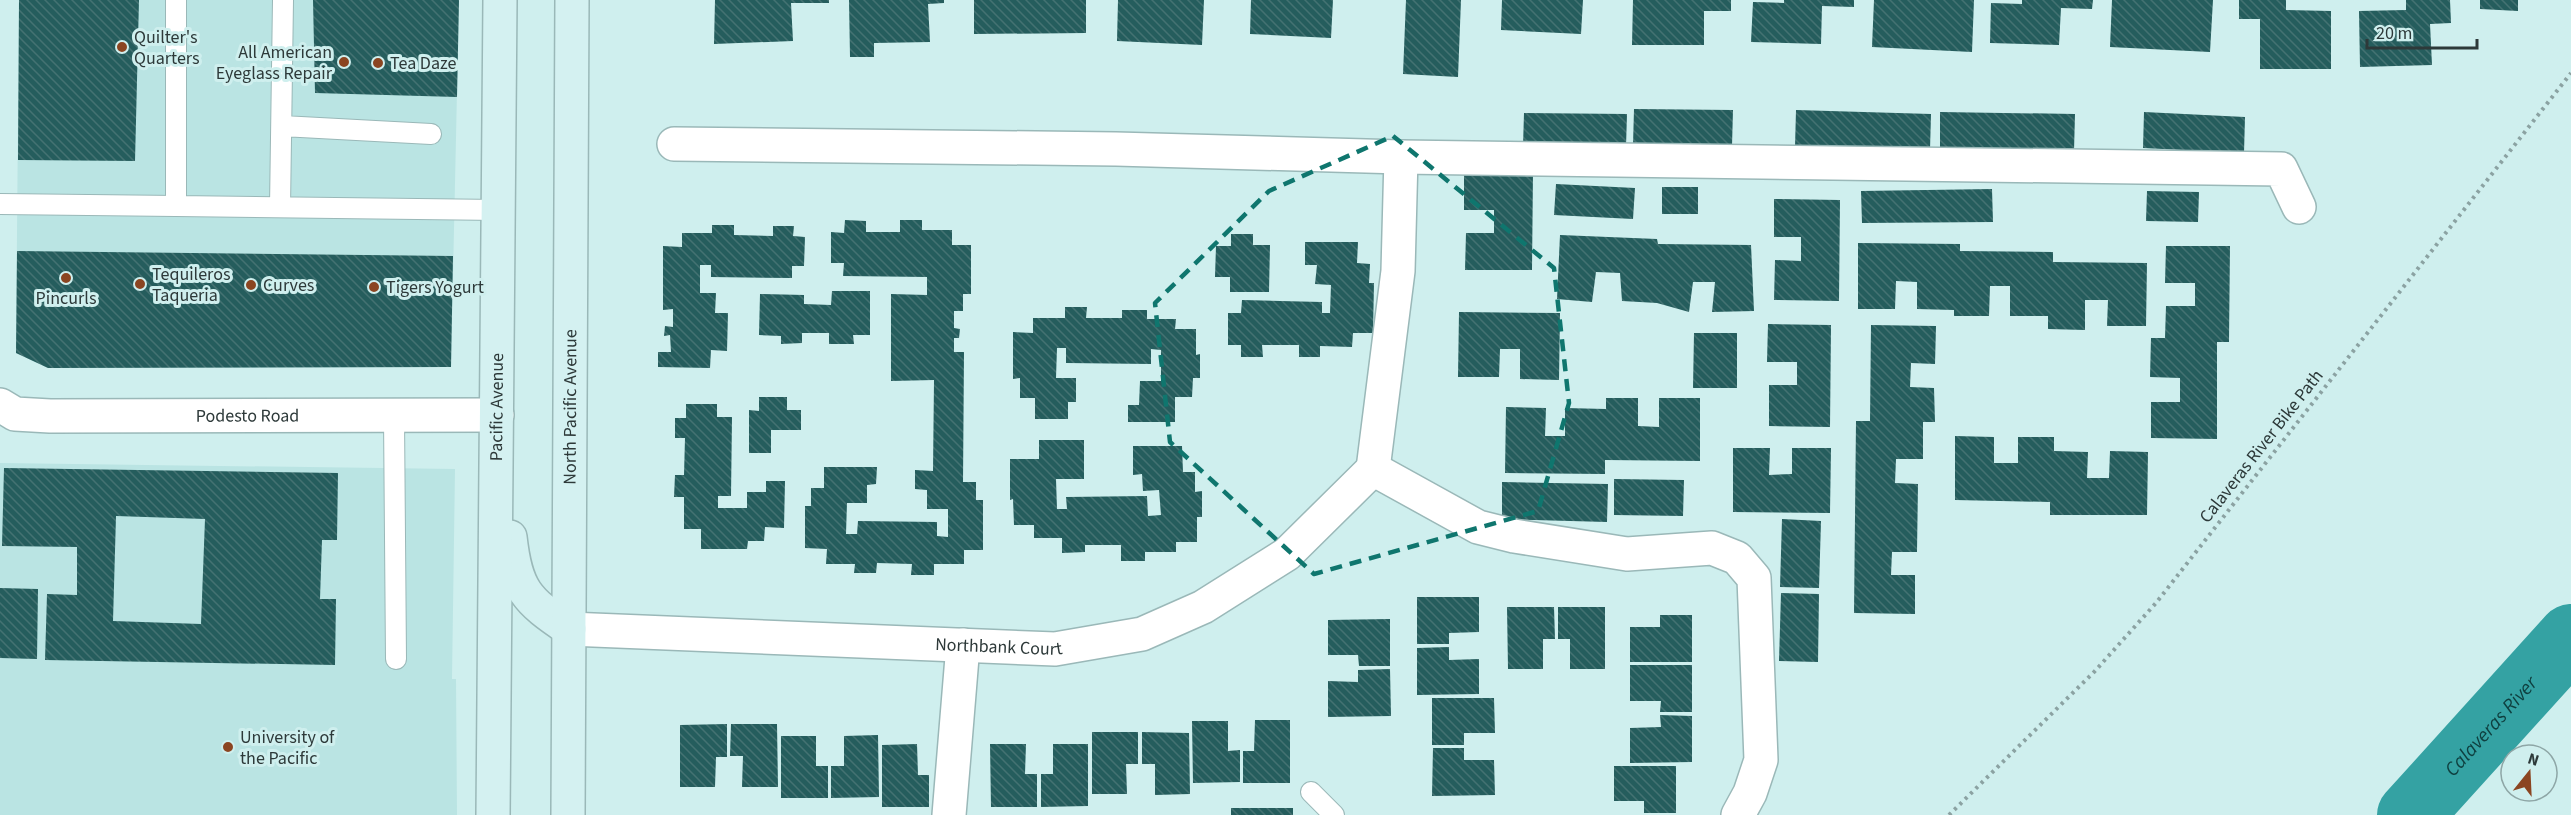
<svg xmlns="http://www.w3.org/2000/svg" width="2571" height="815" font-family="'Source Sans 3',sans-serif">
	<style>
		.built { fill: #bae4e3 }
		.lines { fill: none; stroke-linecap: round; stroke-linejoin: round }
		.river { stroke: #34a2a3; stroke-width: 66 }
		.building { fill: url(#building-back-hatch); fill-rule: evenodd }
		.service-casing { stroke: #9ab8b8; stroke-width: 22 }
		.minor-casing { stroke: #9ab8b8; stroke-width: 36 }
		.secondary-casing { stroke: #9ab8b8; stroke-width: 36 }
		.path { stroke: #8ba2a2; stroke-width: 4; stroke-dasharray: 3 4.5; stroke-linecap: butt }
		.service { stroke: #fff; stroke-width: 20 }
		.minor { stroke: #fff; stroke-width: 33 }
		.secondary { stroke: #d4f1f1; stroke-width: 33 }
		.marked { fill: none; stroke: #0f766e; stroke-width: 4.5; stroke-dasharray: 12 8; stroke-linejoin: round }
		.poi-dot { fill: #8b4521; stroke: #cfefee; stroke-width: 2 }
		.labels { text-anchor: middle; stroke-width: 6; stroke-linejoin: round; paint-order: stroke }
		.poi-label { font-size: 18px; fill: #2d3939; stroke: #cfefee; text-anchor: start }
		.street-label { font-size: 18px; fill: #2d3939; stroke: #cfefee }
		.water-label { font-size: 20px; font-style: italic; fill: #0f4040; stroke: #cfefee }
	</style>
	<defs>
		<pattern id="building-back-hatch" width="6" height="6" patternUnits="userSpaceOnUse" patternTransform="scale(1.5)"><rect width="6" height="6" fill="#255d5d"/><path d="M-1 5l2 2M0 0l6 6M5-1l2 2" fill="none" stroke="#447272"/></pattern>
	</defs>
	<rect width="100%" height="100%" fill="#cfefee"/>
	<!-- built -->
	<path class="built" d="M19 0H459L451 367 48 368 16 353Z
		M0 463 455 469 452 679H456L457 815H0Z"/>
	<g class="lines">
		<!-- river -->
		<path class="river" id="s1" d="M2410 815 2571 637"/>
	</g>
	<!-- building -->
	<path class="building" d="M19 0H139L135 161 18 160Z
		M313 0H459L457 97 315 93Z
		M715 0H829V3H791L793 41 714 44Z
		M849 0H944V3L928 4 930 42 874 43V57H850Z
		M974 0H1086V33L974 34Z
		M1118 0H1204L1202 45 1117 41Z
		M1251 0H1333L1331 38 1250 34Z
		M1406 0H1461L1458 77 1403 74Z
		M1502 0H1583L1581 34 1501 30Z
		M1633 0H1731V11H1704V45H1632Z
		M1784 0H1854V7L1822 6 1821 44 1751 42 1753 2 1784 3Z
		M1874 0H1974L1972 52 1872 47Z
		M2022 0H2093L2092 9 2061 8 2059 45 1990 43 1991 3 2022 4Z
		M2112 0H2213L2210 52 2110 47Z
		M2239 0H2286V10L2331 11V69H2260V19H2239Z
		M2406 0H2450L2451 23 2430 24 2432 65 2360 67 2359 11 2406 10Z
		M2480 0H2518V11L2480 9Z
		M1634 109 1733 110 1732 146 1633 145Z
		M1796 110 1931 114 1930 150 1795 147Z
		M1940 112 2075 114 2074 151 1940 148Z
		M2144 112 2245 117 2244 153 2143 148Z
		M1524 113 1627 114 1626 147 1523 146Z
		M1464 170 1533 171 1532 270H1465L1466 233H1494V210H1464Z
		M1556 184 1635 188 1633 219 1554 215Z
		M1662 187H1698V214H1662Z
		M1992 189 1993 222 1862 223 1861 191Z
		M2147 191 2199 192 2198 222 2146 221Z
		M1774 199 1840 200 1839 301 1774 300 1775 260 1801 261V237H1774Z
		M845 220 866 221V232H900V220H922V230H952V245H971V294H963V311H954V328L960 329 959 338H954V352H964L963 482H976V500H983V550H964V564H934V575H911L912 564 877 563 876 573H854L855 564H826L827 549 805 548V506H811V488H824V467H877L876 484 867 485V503H847L846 534H857L858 521 937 522V536L948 537V509H927V490L915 489V470L933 471 934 380 891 381V294L927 295V277L843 276 844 263H831V232L844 233Z
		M712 225H734V235L773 236V226H794L793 236 805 237 804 266H792V278L711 277V265H700V293H716L715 313H728L727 351 711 350 710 368 658 367V352H671L670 335 664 336 665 326 673 327V309L663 310V246L682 247V233H712Z
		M1231 234H1253V245H1270L1269 292H1230V277H1215L1216 246H1231Z
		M1560 235 1657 239 1658 244 1751 245 1754 311 1712 312 1715 282H1693L1689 312 1657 303 1622 301 1620 273 1596 272 1592 302 1557 299Z
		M1305 242H1358L1357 263 1370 264 1369 283H1374L1373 333H1353L1352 347 1320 346V357H1299V345H1262L1263 357H1241V345H1228V313H1241L1242 300 1322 302V313H1330L1331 285 1315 284 1317 265H1305Z
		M1858 243 1960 244V251L2053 252V262L2147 263 2146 326H2107L2108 300H2085V330L2048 329V316H2010V286H1990L1989 316H1954V310L1917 309V282L1896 281 1895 309H1858Z
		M2166 246H2230L2229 342H2217V439L2151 438V402H2180V378L2150 377 2151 338H2165L2166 306H2195V283H2165Z
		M17 251 453 256 451 367 48 368 16 353Z
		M832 291H870V335H853L854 344H829V333H802V343L781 344V336L759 335 760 294 804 295V304L831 305Z
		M1065 307H1087L1086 318H1122V310H1147V319H1176L1175 329H1196V355L1200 354V378H1193L1192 397H1175V422H1128V405H1139L1140 381H1161V350L1151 349V364L1066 363V348H1057L1056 378H1076V402H1068V419H1035V398H1020V378L1013 379V332L1033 333V318H1065Z
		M1459 312 1560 313 1559 380 1520 379V349H1500L1499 377H1458Z
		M1768 324 1831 325 1830 427 1769 426V385H1797V362H1767Z
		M1871 325 1936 326 1935 364 1911 363 1910 387 1934 388 1935 422H1923V459H1896L1895 483 1918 484 1917 552H1892L1891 575H1915V614L1854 613 1856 421H1870Z
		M1694 333H1737V388H1693Z
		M759 397H787V410H801V430H771V453H749V410L759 411Z
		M1606 398H1638V426L1659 427V398H1700V461L1605 460V474L1505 473 1506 407 1546 408 1545 436H1565V408L1606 409Z
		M686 404H717V417H732L731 496H718V508H747V492H766V481H785L784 528 765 527 764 541H748L747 549H701V529H684V497H674L675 475H684L685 438H675V418H686Z
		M1955 436 1994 437V463H2018V437H2054V451L2088 452 2087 478H2109L2110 451 2148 452 2147 515H2050V502L1955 500Z
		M1039 440H1084V479H1056L1057 509H1067L1066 497 1147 496 1148 516 1161 515 1159 490 1143 491 1142 474 1133 475V446H1182L1183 472H1195V492L1202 491V517H1197V542H1176V552H1145V561H1121V545H1085V552L1062 553V538H1034V525H1014L1013 499 1010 500V459H1039Z
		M1733 448H1770L1769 475 1792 474V448H1831L1830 513 1733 512Z
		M4 468 338 473 337 540H322L320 599H336L335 665 45 660 47 594 77 595V547L2 546ZM116 516 205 519 201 624 113 621Z
		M1614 479 1684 480 1683 516 1614 515Z
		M1502 482 1608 484 1607 522 1502 519Z
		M1782 519 1821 521 1819 588 1780 587Z
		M0 588 38 589 37 659 0 658Z
		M1781 593 1819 594 1818 662 1779 661Z
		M1417 597H1479V632L1449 633V644H1417Z
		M1507 607H1554L1555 639H1543V669H1508Z
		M1558 607H1605V669H1570V639H1558Z
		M1660 615H1692V662H1630V627H1660Z
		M1390 619V666H1359L1358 655H1328V620Z
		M1449 647V660L1479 659V694L1417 695V648Z
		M1630 665H1692V712H1660L1661 701H1630Z
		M1390 669 1391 716 1328 717V681L1358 682V670Z
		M1432 698H1494L1495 733H1464V745H1432Z
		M1660 715 1692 716V762L1630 763V728L1661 727Z
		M1255 720H1290V783H1243V751H1254Z
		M1192 721H1228V751L1240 750V782L1193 783Z
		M727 724V757H716L715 787H680V725Z
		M731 724H777L778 787H742L743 756H730Z
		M1092 732H1138V764H1126L1127 794H1092Z
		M1142 732 1189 733 1190 794 1155 795V764H1142Z
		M878 735 879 797 831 798V766H844V736Z
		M781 736H816V766H828V798H781Z
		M917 744 918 775H929V807H882V745Z
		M990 744H1026L1025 774H1037V807H991Z
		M1053 744H1088V806L1041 807V774H1053Z
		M1433 748H1464V760H1494L1495 795 1432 796Z
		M1614 766H1676V813H1644V801H1614Z
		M1231 808H1293V815H1231Z"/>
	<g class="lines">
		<defs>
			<path id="service" d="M176 0V206L499 210
				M282 126 431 134
				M0 204 176 206
				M280 207 283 0
				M394 416 396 659
				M1311 792 1334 815"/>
			<g id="minor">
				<path d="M674 144 1116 149 1401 157"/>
				<path id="s2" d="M0 405 15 414 50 416 497 415"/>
				<path d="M1373 469 1398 271 1401 157 2281 169 2299 207"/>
				<path d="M1373 469 1478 527 1514 536 1627 554 1712 548 1737 558 1754 578 1761 760 1750 793 1738 815"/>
				<path id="s3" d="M569 629 1055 649 1142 634 1203 607 1287 554 1373 469"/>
				<path d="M949 815 963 645"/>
			</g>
			<g id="secondary">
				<path d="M510 537C516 590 526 600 569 629"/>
				<path id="s4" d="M493 815 500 0"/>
				<path id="s5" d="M568 815 572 0"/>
			</g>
		</defs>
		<!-- service casing -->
		<use href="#service" class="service-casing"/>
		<!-- minor casing -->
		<use href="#minor" class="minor-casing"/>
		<!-- secondary casing -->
		<use href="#secondary" class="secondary-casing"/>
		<!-- path -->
		<path class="path" d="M1949 815 2095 671 2156 603 2571 73"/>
		<!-- service -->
		<use href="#service" class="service"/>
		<!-- minor -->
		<use href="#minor" class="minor"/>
		<!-- secondary -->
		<use href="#secondary" class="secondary"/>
	</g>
	<!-- marked area -->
	<path class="marked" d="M1393 136 1554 268 1569 403 1538 511 1314 574 1170 442 1155 303 1269 191Z"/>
	<!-- markers -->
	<g class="poi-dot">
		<circle cx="122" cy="47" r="6"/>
		<circle cx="344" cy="62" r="6"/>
		<circle cx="378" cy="63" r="6"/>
		<circle cx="66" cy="278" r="6"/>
		<circle cx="140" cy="284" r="6"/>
		<circle cx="251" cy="285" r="6"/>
		<circle cx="374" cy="287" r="6"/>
		<circle cx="228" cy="747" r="6"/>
	</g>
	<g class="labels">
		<!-- poi labels -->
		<g class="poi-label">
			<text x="134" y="43">Quilter's<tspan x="134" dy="21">Quarters</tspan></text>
			<text x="332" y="58" text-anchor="end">All American<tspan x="332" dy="21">Eyeglass Repair</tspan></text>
			<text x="390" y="69">Tea Daze</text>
			<text x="152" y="280">Tequileros<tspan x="152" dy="21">Taqueria</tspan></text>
			<text x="263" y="291">Curves</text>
			<text x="386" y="293">Tigers Yogurt</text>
			<text x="66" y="304" text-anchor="middle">Pincurls</text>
			<text x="240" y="743">University of<tspan x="240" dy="21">the Pacific</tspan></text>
		</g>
		<!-- street labels -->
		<g class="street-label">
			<text dy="6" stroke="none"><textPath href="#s4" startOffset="408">Pacific Avenue</textPath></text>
			<text dy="6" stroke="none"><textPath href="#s5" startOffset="408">North Pacific Avenue</textPath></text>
			<text dy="6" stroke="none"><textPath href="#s2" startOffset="250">Podesto Road</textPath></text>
			<text transform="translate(2261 446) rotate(-52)" y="6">Calaveras River Bike Path</text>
			<text dy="6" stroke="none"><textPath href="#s3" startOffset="430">Northbank Court</textPath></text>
		</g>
		<!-- water labels -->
		<g class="water-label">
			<text dy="7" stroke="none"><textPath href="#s1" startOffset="120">Calaveras River</textPath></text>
		</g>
	</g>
	<!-- north arrow -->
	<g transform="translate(2529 773) rotate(18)"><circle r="28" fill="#cfefee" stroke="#8ea6a6" stroke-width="1.5"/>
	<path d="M0-4.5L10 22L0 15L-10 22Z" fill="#8b4521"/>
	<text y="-9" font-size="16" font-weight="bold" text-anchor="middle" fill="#2d3939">N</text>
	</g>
	<!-- scale -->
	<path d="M2367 39v9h110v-9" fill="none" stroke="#2d3939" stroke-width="3"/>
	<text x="2376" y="39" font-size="18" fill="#2d3939" stroke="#cfefee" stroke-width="4.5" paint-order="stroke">20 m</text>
</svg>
